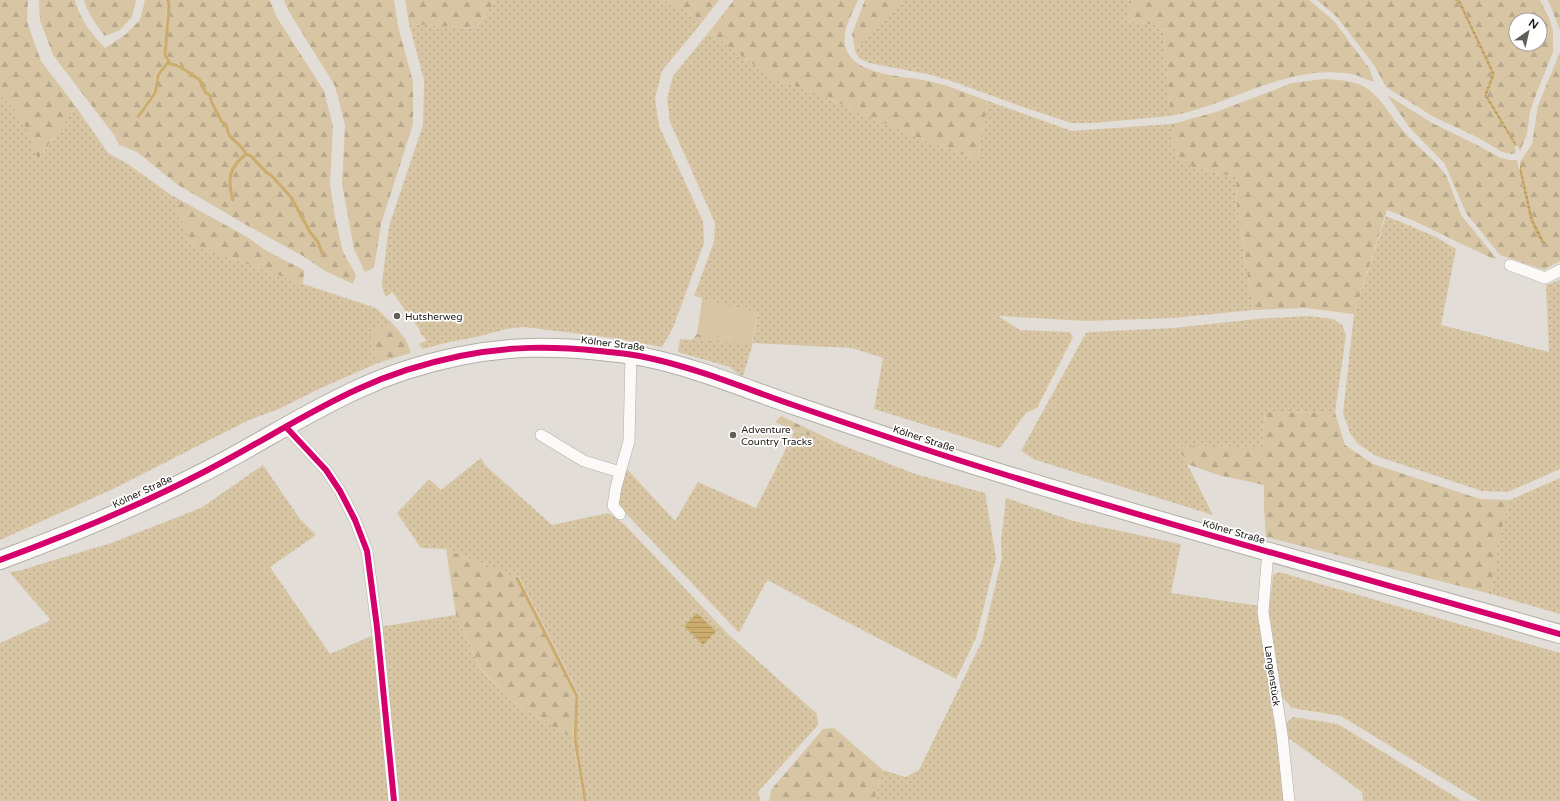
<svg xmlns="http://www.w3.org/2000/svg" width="1560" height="801" font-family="'Varela Round',sans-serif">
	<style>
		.grass { fill: url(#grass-dots) }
		.forest { fill: url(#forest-firs); fill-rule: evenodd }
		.garden { fill: #d7c5a4 }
		.water { fill: url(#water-rules) }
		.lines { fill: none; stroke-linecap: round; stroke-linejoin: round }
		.stream { stroke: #cbac6d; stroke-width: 3 }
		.minor-casing { stroke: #b0aea8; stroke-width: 12 }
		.primary-casing { stroke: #b0aea8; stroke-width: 20 }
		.minor { stroke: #fbfaf9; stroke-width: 11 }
		.primary { stroke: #fbfaf9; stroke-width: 18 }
		.cycleway-casing { stroke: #fff; stroke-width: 8 }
		.cycleway { stroke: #d6006c; stroke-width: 6 }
		.poi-dot { fill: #615d58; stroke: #fff; stroke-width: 1.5 }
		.labels { text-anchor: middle; stroke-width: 3.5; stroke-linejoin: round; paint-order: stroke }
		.poi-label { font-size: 10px; fill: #1b1814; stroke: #fff; text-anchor: start }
		.street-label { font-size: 10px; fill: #1b1814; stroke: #fff }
	</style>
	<defs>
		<pattern id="grass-dots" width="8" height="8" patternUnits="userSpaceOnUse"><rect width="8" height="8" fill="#d7c5a4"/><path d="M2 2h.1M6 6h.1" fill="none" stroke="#b8a88c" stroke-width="1.8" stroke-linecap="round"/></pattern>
		<pattern id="forest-firs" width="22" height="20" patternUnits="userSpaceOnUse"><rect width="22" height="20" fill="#d7c5a4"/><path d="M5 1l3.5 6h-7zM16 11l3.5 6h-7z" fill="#b8a88c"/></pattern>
		<pattern id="water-rules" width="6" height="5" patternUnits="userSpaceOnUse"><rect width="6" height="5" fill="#cbac6d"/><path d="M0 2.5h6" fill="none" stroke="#ae935e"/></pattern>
	</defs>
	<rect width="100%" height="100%" fill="#e2ded7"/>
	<!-- grass -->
	<path class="grass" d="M496 0H661L682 8 702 22 662 71 655 98 659 126 703 221 704 243 673 328 662 347 613 338 524 327 506 329 476 337 445 343 423 349 419 344 427 340 420 333V330L392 292 386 297 383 290 382 283 389 226 423 125 424 80 409 24 476 28Z
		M903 0H1133L1126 21 1163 26 1171 116 1093 123H1071L1023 107 957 83 932 75 869 63 859 58 855 51Z
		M709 32 772 78 820 95 923 140 978 159 988 101 1072 131 1172 124V138L1176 154 1193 167 1236 177 1237 207 1253 310 1173 318 1087 321 998 316 1020 330 1069 332 1073 337 1037 408 1026 413 1000 448 874 409 883 358 852 348 753 343 743 376 738 374 730 367 678 352 680 339 752 343 758 313 702 300V298L694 296 714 242 715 223 670 122 667 99 673 76Z
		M0 96C21 111 29 135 39 158L76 107 108 153 128 164 171 195 182 201 177 208 190 243 303 284 376 308 393 324 369 332 378 363 323 387 281 408 247 421 113 489 0 540Z
		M1386 216 1434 236 1456 249 1441 325 1549 352 1546 285 1560 280V469L1508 492 1482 491 1376 456 1358 444 1350 433 1343 413 1354 314Z
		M1308 316 1333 319 1342 325 1346 335 1335 413 1265 412 1262 447 1178 446 1213 515 1036 460 1021 451 1086 333 1090 332 1173 328 1257 319Z
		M795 431 842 445 915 474 985 493 996 558 976 638 956 679 767 580 739 633 620 507 618 495 626 468 675 521 698 482 756 508Z
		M481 458 485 465 552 525 608 513 624 524 729 635 817 714 818 725 758 792 761 801H586L576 739 579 695 518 575 515 577 446 549 421 548 397 513 429 479 441 490Z
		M263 465 300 519 316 535 270 567 330 654 376 634 392 801H0V643L47 622 50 619 9 572 18 571 111 543 201 508Z
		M1560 478V614L1491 594 1499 540 1510 500Z
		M1006 498 1073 521 1181 544 1171 593 1260 606 1286 801H874L883 770 905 777 919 770 982 641 1002 558 1001 541Z
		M1279 572 1560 653V801H1480L1341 716 1292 708 1282 697 1269 612 1273 575Z
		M456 615 481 670 515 703 573 739 583 801H397L379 627Z
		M1293 717 1338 724 1462 801H1363L1362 792 1287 737 1285 724Z"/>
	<!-- forest -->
	<path class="forest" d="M0 0H28L27 22 41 61 76 107 38 159C29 135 22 112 0 96Z
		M39 0H75C80 20 91 33 105 48L125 35 140 20 145 0H167L168 5 166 13 164 56 166 62 156 74 153 93 136 118 138 119 156 94 159 75 168 64C172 65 175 65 178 66 186 70 191 76 199 79L206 94 210 96 211 101 222 122 224 124 230 137 242 147 245 155 251 157 265 172 272 176 291 197 309 232 317 242 322 254 323 253 319 241 310 231 292 196 273 175 266 171 252 156 247 153 243 146 231 136 230 130 223 121 212 100 211 94 207 93 200 79 179 64H171L166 54 170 5 168 0H270L276 16 324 91 333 126 330 185 335 217 343 252 356 275 353 284 325 271 303 256 248 226 178 185 137 152 119 145 114 135 53 55 40 20Z
		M84 0H136L132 17 120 30 105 36C96 25 88 14 84 0Z
		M284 0H394L398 26 413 82V124L381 224 374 268 365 272 354 249 342 184 345 125 335 86 288 10Z
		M405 0H496L476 28 409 24Z
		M661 0H719L702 22 682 8Z
		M734 0H858C853 11 847 22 845 34 839 76 900 75 928 81 948 85 969 94 988 101L978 159 923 140 820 95 772 78 709 32Z
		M865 0H903L855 51 852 34Z
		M1133 0H1309L1334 21 1369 68 1374 81H1371C1365 79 1358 75 1351 74 1287 63 1232 105 1171 116L1163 26 1126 21Z
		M1317 0H1454L1458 2 1492 74 1484 95 1515 146 1516 153 1511 154 1502 152 1477 137 1434 117 1386 87 1374 65 1337 17Z
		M1460 0H1540L1549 18 1553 31V52L1537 92 1530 112 1527 134 1520 151 1487 95 1495 74ZM1516 20H1540V44H1516Z
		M1548 0H1560V37V30Z
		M1560 52V261L1544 270 1500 255 1466 213 1445 164 1409 127 1387 95 1432 123 1475 144 1501 158 1510 160H1517L1530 220 1545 243 1533 219 1520 162 1532 144 1538 106Z
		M1324 79C1338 80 1355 80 1368 89 1383 100 1392 119 1405 133 1419 149 1436 160 1447 177L1461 215 1496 258 1494 259C1458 243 1424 224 1387 210L1354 314 1306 308 1253 310 1237 207 1236 177 1193 167 1176 154 1172 138V124L1216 112 1292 83Z
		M182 201 247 237 265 250 304 270 303 284 190 243 177 208Z
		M393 324 406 340 411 353 378 363 369 332Z
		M697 334 752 340V343L692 340Z
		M1265 412 1335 413 1345 445 1373 464 1480 499 1510 500 1499 540 1491 594 1266 537 1264 509V485L1218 475 1187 464 1178 446 1262 447Z
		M781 416 842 445 795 431 775 422Z
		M446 549 515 577 576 696 573 739 515 703 481 669 456 615Z
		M834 728 883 770 874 801H769L771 790 823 729Z"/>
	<!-- garden -->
	<path class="garden" d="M702 300 758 312 752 340 697 334Z"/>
	<!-- water -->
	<path class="water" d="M1454 0H1460L1495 74 1487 95 1517 145 1515 146 1484 95 1492 74 1458 2Z
		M1520 162 1533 219 1545 243 1542 244 1530 220 1519 169H1520Z
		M697 613 716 631 703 645 684 626Z"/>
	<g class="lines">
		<!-- stream -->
		<path class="stream" d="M168 0 169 5 165 55 170 64C183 65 188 74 199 79L206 93 210 95 211 101 222 122C228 125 227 131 230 136 236 144 241 143 246 154L251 156 266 172 272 176 291 197 310 232 318 242 322 253
			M138 117 155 93 158 75 168 62
			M233 200C227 179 229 168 246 154
			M517 578 577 696 575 739 585 801"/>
		<defs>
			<path id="minor" d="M1510 265 1545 278 1557 272 1560 270
				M286 427 326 470 340 491 355 520 367 551 377 627 394 801
				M541 435 584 461 620 472
				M620 514 613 506 616 487 629 441 631 354
				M1268 551 1263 612 1282 734 1289 801"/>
			<path id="primary" d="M0 560C68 535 134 508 198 475 252 448 303 414 358 389 390 374 426 363 460 356 509 346 551 346 600 351 617 353 633 354 649 358 700 369 749 390 799 407 866 430 934 453 1003 474 1188 531 1374 581 1560 634"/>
		</defs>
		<!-- minor casing -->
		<use href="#minor" class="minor-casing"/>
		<!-- primary casing -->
		<use href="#primary" class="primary-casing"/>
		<!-- minor -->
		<use href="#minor" class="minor"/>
		<!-- primary -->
		<use href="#primary" class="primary"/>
		<defs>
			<path id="cycleway" d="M286 427 326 470 340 491 355 520 367 551 377 627 394 801
				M0 560C68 535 134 508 198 475 252 448 303 414 358 389 390 374 426 363 460 356 509 346 551 346 600 351 617 353 633 354 649 358 700 369 749 390 799 407 866 430 934 453 1003 474 1188 531 1374 581 1560 634"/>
		</defs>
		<!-- cycleway casing -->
		<use href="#cycleway" class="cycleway-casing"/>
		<!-- cycleway -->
		<use href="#cycleway" class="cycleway"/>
	</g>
	<!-- markers -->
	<g class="poi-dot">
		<circle cx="397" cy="316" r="4"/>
		<circle cx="733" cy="435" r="4"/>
	</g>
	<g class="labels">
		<!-- poi labels -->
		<g class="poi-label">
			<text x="405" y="320">Hutsherweg</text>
			<text x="741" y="433">Adventure<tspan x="741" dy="12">Country Tracks</tspan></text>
		</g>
		<!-- street labels -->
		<g class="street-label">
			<text transform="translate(613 343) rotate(7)" y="4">Kölner Straße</text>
			<text transform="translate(924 438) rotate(18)" y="4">Kölner Straße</text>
			<text transform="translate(142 491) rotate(-25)" y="4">Kölner Straße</text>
			<text transform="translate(1234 531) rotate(16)" y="4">Kölner Straße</text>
			<text transform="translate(1273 676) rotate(82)" y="4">Langenstück</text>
		</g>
	</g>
	<!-- north arrow -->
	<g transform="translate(1528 32) rotate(34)"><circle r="19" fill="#ffffff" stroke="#a4a3a1"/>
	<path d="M0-3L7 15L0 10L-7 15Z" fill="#615d58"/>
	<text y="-6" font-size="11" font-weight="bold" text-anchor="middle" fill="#1b1814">N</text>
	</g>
</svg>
